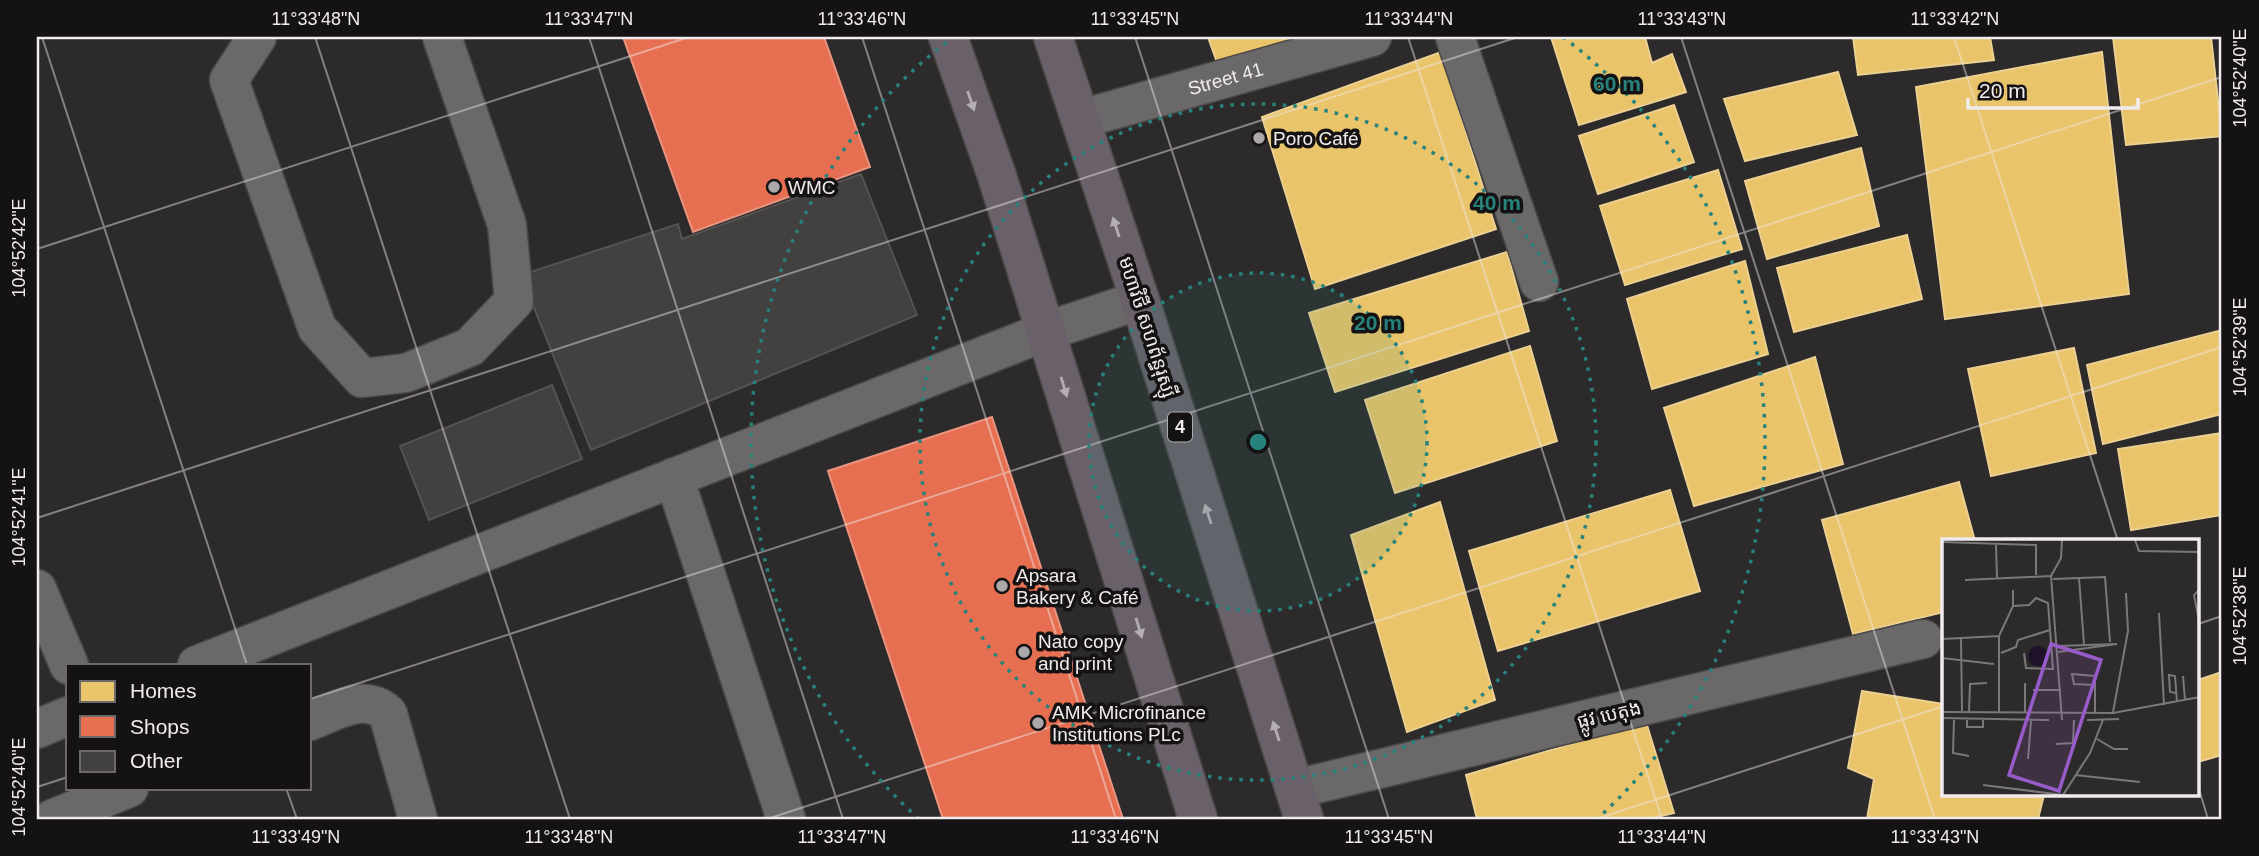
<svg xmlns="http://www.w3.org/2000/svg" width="2259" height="856" font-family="Helvetica,'Noto Sans Khmer',sans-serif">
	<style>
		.homes { fill: #e9c46a; stroke: #ebd091; stroke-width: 2 }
		.shops { fill: #e76f51; stroke: #ea9480; stroke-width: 2 }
		.building { fill: #434040; stroke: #555252; stroke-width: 2 }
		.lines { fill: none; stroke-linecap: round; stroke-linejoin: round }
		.minor-casing { stroke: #4a4747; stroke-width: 41 }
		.highway-casing { stroke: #4a4747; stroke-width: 41 }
		.minor { stroke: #6a6869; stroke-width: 38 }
		.highway { stroke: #6a606a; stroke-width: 38 }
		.oneway { fill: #b4adb2 }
		.ticks { fill: none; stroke: #f0eced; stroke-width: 2; stroke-opacity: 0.45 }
		.ring { fill: none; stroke: #26827b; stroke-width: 3.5; stroke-dasharray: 3.5 7 }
		.poi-dot { fill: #aca8a9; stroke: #151213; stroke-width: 2.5 }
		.labels { text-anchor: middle; stroke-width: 7; stroke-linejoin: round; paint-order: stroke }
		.shield { fill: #151213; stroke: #aeabac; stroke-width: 2 }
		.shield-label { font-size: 18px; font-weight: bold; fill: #f0eced }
		.street-label { font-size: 19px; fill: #f0eced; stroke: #151213 }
		.poi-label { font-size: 19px; fill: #f0eced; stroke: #151213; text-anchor: start }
		.inset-road { fill: none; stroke: #7b7879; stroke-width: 2 }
		.view { fill: #985cca; fill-opacity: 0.15; stroke: #985cca; stroke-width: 3.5 }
		.inset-edge { fill: none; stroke: #f0eced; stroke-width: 3.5 }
		.centre { fill: #26827b; stroke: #151213; stroke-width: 3.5 }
		.ring-label { font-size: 21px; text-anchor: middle; font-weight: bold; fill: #26827b; stroke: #151213; stroke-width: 7; stroke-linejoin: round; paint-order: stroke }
		.neatline { fill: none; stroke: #f0eced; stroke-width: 2.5 }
		.ticks-label { font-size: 18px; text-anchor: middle; fill: #f0eced }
	</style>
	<rect width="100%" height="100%" fill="#2d2a2b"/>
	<!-- homes -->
	<path class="homes" d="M1208 37H1324L1219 68Z
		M1551 37H1645L1652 63 1672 54 1686 92 1579 125Z
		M1853 37H1990L1994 60 1858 75Z
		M2113 37H2211L2222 136 2126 145Z
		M1441 52 1496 229 1315 289 1262 117Z
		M2102 52 2129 294 1945 319 1916 87Z
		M1838 72 1857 135 1745 161 1724 99Z
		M1674 105 1694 162 1598 194 1579 136Z
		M1861 148 1879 226 1767 259 1745 181Z
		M1718 170 1742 249 1625 285 1600 206Z
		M1907 235 1922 299 1794 332 1777 268Z
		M1507 252 1529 331 1335 392 1309 313Z
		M1745 261 1768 354 1652 389 1627 299Z
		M2222 330V414L2103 444 2087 365Z
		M1530 346 1557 441 1395 493 1365 400Z
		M2074 348 2096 453 1991 476 1968 369Z
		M1815 357 1843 464 1694 506 1664 408Z
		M2222 433V515L2131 530 2118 449Z
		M1959 482 1975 541H1944V612L1853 634 1822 520Z
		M1670 490 1700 591 1498 651 1469 551Z
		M1440 502 1495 700 1407 732 1351 535Z
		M2222 672V755L2198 762V680Z
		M1862 691 1944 704V795H2044L2038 819H1867L1874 779 1848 768Z
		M1646 722 1674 813 1648 819H1477L1466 775Z"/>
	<!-- shops -->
	<path class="shops" d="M623 37H824L870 167 693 232Z
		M992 417 1123 819H943L828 471Z"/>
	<!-- building -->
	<path class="building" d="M861 174 917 315 591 450 521 275 678 224 682 239Z
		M552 385 582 459 429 520 400 446Z"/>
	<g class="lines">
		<defs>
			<g id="minor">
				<path d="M257 37 229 80 317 328 362 378 406 373 470 347 514 301 507 225 442 37"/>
				<path d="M1455 37 1539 282"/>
				<path id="s1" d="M1081 119 1372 37"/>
				<path d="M674 477 786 819"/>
				<path d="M37 589 69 665"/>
				<path d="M197 665 1047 331 1140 300"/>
				<path d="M310 721C336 711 365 692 388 714L418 819"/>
				<path d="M37 729 68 716"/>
				<path d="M1295 789 1923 639"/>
				<path d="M52 819 129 788"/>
			</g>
			<path id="highway" d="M948 37 997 176 1198 819
				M1053 37 1140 300 1304 819"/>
		</defs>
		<!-- minor casing -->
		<use href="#minor" class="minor-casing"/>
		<!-- highway casing -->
		<use href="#highway" class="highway-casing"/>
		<!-- minor -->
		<use href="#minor" class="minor"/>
		<!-- highway -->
		<use href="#highway" class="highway"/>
	</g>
	<!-- one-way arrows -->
	<defs><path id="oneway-solid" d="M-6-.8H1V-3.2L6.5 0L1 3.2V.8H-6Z" transform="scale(1.75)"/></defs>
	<g class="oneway">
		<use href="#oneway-solid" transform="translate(971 101) rotate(71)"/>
		<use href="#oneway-solid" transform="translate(1116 227) rotate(-108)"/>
		<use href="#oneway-solid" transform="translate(1064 387) rotate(73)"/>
		<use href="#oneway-solid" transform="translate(1208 514) rotate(-108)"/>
		<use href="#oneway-solid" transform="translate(1139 628) rotate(73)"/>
		<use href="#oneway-solid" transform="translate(1276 731) rotate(-108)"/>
	</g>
	<!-- ticks -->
	<path class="ticks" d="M42 37 247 665M315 37 570 819M589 37 843 819M862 37 1116 819M1135 37 1389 819M1408 37 1662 819M1681 37 1935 819M1954 37 2118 541M37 249 689 37M37 518 1518 37M2198 624 2222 616M310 699 2222 77M2198 786 2208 819M37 787 68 777M286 788 297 819M767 819 2222 347M1596 819 1944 706"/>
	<!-- distance rings -->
	<circle cx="1258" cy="442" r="169" fill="#26827b" fill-opacity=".12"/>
	<g class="ring">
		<circle cx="1258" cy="442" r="169"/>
		<circle cx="1258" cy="442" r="338"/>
		<path d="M919 819A507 507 0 0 1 953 37M1563 37A507 507 0 0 1 1597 819"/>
	</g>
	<!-- markers -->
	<g class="poi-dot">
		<circle cx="1259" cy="138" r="7"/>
		<circle cx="774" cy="187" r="7"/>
		<circle cx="1002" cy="586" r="7"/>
		<circle cx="1024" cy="652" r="7"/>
		<circle cx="1038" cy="723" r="7"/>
	</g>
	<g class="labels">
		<!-- shield labels -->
		<rect class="shield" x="1168" y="412.5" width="24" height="29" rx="5"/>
		<g class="shield-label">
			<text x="1180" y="433">4</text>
		</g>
		<!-- street labels -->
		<g class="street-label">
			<text dy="7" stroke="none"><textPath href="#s1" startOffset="150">Street 41</textPath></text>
			<text transform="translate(1148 327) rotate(72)" y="7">មហាវិថី សហព័ន្ធរុស្ស៊ី</text>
			<text transform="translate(1609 714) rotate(-13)" y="7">ផ្លូវ បេតុង</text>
		</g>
		<!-- poi labels -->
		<g class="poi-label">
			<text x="1273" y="145">Poro Café</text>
			<text x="788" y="194">WMC</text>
			<text x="1016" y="582">Apsara<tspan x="1016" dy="22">Bakery &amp; Café</tspan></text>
			<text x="1038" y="648">Nato copy<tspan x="1038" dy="22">and print</tspan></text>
			<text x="1052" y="719">AMK Microfinance<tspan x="1052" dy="22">Institutions PLc</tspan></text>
		</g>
	</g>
	<!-- overview -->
	<g transform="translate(1942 539)">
		<rect width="257" height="257" fill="#2d2a2b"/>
		<path d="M86 117a10 10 0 1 1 20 0a10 10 0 1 1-20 0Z" fill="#1e122a"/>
		<path class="inset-road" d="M193 1 197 12 258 13M0 3 94 6V36M54 6 55 39M137 39 142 105M111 40 163 38 168 103M23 41 109 37M258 50 252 56 258 87M71 67 87 66 94 59 106 64 111 130 84 129 82 114M217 74 222 166M57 97 71 67V51M0 100 57 97V173M19 100 20 172M116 107 175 105 116 113M59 114 74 108 76 101 108 91M0 119 52 125M241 137 243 161M83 144V174M153 146 132 145 130 135 153 137V173M91 151H119M234 154 228 153 227 136 233 137 235 162M0 173 171 174 258 158M27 173 28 145 45 144M171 173 186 92 184 54M0 179 107 181M12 181 11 214 27 217M25 181V188H41V180M120 181 109 37 119 19 120 1M145 181 177 180M155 200 172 210H186M114 205 131 204 132 181M86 220 89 182M133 236 198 243M41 246 121 256M121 256 148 214 161 181"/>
		<path class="view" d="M109 105 159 121 117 252 67 236Z"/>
		<rect width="257" height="257" class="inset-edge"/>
	</g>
	<circle cx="1258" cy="442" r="10" class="centre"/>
	<g class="ring-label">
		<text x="1617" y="91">60 m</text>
		<text x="1497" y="210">40 m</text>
		<text x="1378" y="330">20 m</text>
	</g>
	<!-- border -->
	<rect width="2259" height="856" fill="none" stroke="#151213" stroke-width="77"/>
	<!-- legend -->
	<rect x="66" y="664" width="245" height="126" fill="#151213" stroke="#6d696a" stroke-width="2"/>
	<rect x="80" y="681" width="35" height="21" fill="#e9c46a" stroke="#6d696a" stroke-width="2"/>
	<text x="130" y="698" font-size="21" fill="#f0eced">Homes</text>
	<rect x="80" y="716" width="35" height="21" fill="#e76f51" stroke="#6d696a" stroke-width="2"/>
	<text x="130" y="734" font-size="21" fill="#f0eced">Shops</text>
	<rect x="80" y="751" width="35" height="21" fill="#434040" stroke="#6d696a" stroke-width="2"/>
	<text x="130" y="768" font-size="21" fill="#f0eced">Other</text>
	<!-- scale -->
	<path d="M1968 98v10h170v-10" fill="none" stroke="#f0eced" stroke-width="3.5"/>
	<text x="1979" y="98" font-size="21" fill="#f0eced" stroke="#151213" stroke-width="5" paint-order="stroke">20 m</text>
	<rect x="38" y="38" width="2182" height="780" class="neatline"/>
	<g class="ticks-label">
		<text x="316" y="25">11°33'48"N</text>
		<text x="589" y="25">11°33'47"N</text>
		<text x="862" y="25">11°33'46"N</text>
		<text x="1135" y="25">11°33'45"N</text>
		<text x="1409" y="25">11°33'44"N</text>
		<text x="1682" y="25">11°33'43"N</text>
		<text x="1955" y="25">11°33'42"N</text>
		<text transform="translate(2240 78) rotate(-90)" y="6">104°52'40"E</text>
		<text transform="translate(19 248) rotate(-90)" y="6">104°52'42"E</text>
		<text transform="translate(2240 347) rotate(-90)" y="6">104°52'39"E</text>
		<text transform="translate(19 517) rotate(-90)" y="6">104°52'41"E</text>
		<text transform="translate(2240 616) rotate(-90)" y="6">104°52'38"E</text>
		<text transform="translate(19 787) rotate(-90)" y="6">104°52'40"E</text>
		<text x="296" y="843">11°33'49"N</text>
		<text x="569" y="843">11°33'48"N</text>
		<text x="842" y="843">11°33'47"N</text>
		<text x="1115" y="843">11°33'46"N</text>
		<text x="1389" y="843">11°33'45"N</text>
		<text x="1662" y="843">11°33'44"N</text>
		<text x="1935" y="843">11°33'43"N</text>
	</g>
</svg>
